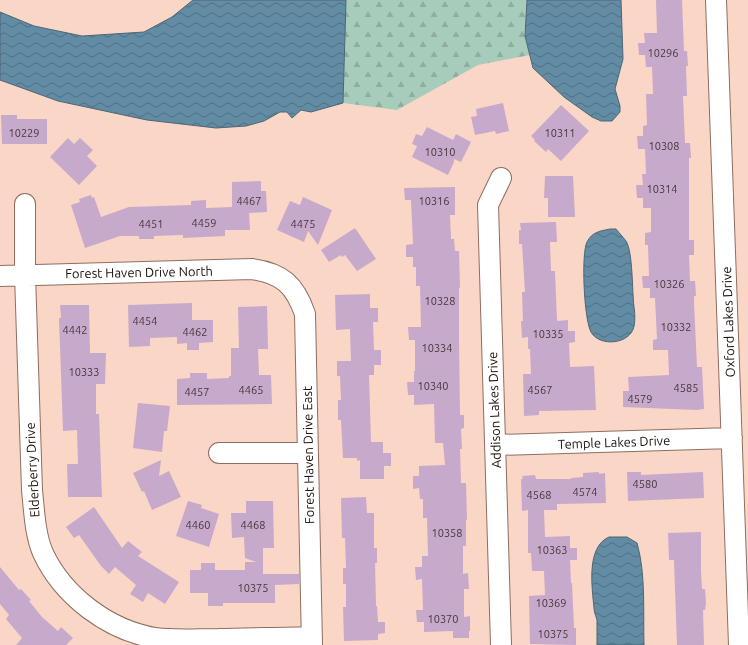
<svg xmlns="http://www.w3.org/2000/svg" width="748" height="645" font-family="Ubuntu,sans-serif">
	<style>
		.forest { fill: url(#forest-firs) }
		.water { fill: url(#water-waves); stroke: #4d6676 }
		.building { fill: #c7a9cc }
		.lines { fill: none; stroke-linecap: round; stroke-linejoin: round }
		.minor-casing { stroke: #8e6e60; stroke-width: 22 }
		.minor { stroke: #fff; stroke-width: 20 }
		.labels { text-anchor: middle; stroke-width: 3.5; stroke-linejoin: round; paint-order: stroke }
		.number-label { font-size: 11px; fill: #46363a }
		.street-label { font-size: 13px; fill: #1b0f0a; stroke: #fff }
	</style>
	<defs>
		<pattern id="forest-firs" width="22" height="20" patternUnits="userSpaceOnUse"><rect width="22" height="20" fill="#a8ccbb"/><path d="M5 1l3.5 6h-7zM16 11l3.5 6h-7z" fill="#90ae9f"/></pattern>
		<pattern id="water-waves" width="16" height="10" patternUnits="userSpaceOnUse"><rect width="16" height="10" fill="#628ba4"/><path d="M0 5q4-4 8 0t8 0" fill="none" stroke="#507084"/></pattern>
	</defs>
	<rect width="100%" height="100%" fill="#fad6c6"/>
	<!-- forest -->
	<path class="forest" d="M346 0H527L525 36 530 55 478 65 397 110 343 103Z"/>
	<!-- water -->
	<path class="water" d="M193 0H346L343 103 311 112 301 110 292 118 287 112H280L264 121 246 126 216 128 147 120 58 101 0 80V12L34 26 82 36 144 32 172 17Z
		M527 0H621L623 59 615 89 620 106V112L612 121H601L592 117 564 97 533 68 525 36Z
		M610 229H616C619 233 623 237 626 241 633 252 632 291 634 307 635 314 636 327 631 333 622 345 598 345 591 332 584 319 581 254 587 242 592 232 600 231 610 229Z
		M609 537H627L637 543C646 574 643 613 644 645H597C597 637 597 628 597 620 596 616 594 612 594 608 592 587 586 547 609 537Z"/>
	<!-- building -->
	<path class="building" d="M656 0H682L684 51H687L688 66H686L687 96H683L685 143H690L691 158H689V240H694V255H689L690 281H695L696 296H694V303L697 367H702L704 409 697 410 623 407V391H629L628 377 669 375 668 350H653V340L657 339 655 298H650V288H643L642 276H649L648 245H645V233L651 232V208H643V198H637L636 185H643L642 174H646L645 149H638L637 136H643V126L647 125 646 94H653L652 67H646L645 55H639L638 43H645L644 33H657Z
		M503 103 509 131 496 134 495 131 475 135 471 117 477 116 476 109Z
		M561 105 589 131 561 161 548 149 546 152 534 141 535 140 531 136Z
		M1 115H17V119H47V144H2Z
		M427 127 453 140 456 134 471 142 461 162 454 159V162L448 175 412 157 417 146 412 144 416 134 422 136Z
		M68 138 74 144 80 138 93 150 87 156 97 166 79 185 50 157Z
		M545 176H573L575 217H548V198H544Z
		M261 181V191H266L267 212 249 213 250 230H225V236L183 238V235L154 236V239H139V236H120L85 248 71 205 80 202 79 199 91 195 92 198 94 197 101 217 129 207 191 205V201L206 200V208L232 207V182Z
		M455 187V215H450L451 239H454L455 251H459L460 288H459V340L460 415H464V428L461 429 462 449H460L461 483H466L467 520H466V546H463V574L468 573 469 589H464V617L470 616V631H469V638H453V631L424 632V622H417L416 610H423L422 579 416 580 415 567H422V556H428L427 518H423V499H420L419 488 413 489V476H419V466L445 465 443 443H435L434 404 414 405V395H408L407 382H414V371H415V340H409L408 327H421L420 286H416V267H413V257H406V245L413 244 411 200H405L404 188Z
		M303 197 332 210 318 245 308 231 304 242 277 230 290 201 300 205Z
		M556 222 557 242H550L551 271H555L557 321 568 320V331H575V342L569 343 570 367 594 366 596 410 539 411V415L524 416 523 374H531L530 349H528V337L522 338 521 321H523L522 292H525L522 244H519V230H521L520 223Z
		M355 228 376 259 357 271 345 255 342 257 341 255 329 262 321 250Z
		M370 294V308H378V322H373L374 350H381V365H374V375H369L371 442H383V453H391V466H384V479H360V460L357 461V458H343L341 420H338V400H341L340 376H337V361H351L350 329 336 330 335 295Z
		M192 303V320H213V342L199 343V350H187V343L177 344V337L150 338V346L129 347 128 305Z
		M60 305H89L90 353H106L105 384H96V414H99L102 497H68L67 464H78L77 430 63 431 59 318H61Z
		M267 306 268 349H258L259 375H271L272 404 177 405V379L190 378V373H207V379L229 378V376H231V348H239L238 307Z
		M138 403 170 406 167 431H164L162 452 133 448Z
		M161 460 159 476 169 471 181 497 152 510 144 491 142 492 133 473Z
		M599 472V474L605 473 606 503 557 504V510H544L545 537 570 536V548H577V560H570L571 583H572L574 628H576V645L530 644 529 596 545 595 544 571H532L531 553H528V510L522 511 521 479H523L522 476 535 475 536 479H571V478L583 477V473Z
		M627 472H641V475L703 472 704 498 628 501Z
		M366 497 367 513H374V548H377V563H375L376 606H377L378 622H385V633L378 634V640L344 641 343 607H346V584H343V568H346L345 538H342L341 498Z
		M188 501 202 505 201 508 219 514 209 547 176 536Z
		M246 501H273L274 548H263V574H299V584L275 585V603H223V606H208V593H190V570H201V563H215V570H245V562H256L245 558 244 537 232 538 231 513H246Z
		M94 507 122 548 128 541 142 552 138 556 179 582 165 604 148 593 143 602 130 594 136 585 115 567 109 574 101 566 79 535 74 538 66 527Z
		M701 532V571L702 589H705L706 603 705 610H703L704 645H677L674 560H669L668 533Z
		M0 567 19 590 21 589 31 600 29 601 42 617 58 631 61 627 73 638 66 645H16L22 638 6 619 9 615 0 604Z"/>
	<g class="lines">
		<defs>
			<path id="minor" d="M716 0 739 645
				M501 178 488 205 501 645
				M25 204V275L32 490C34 509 35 535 43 553 63 596 108 630 155 638 176 641 197 639 218 639 250 638 281 638 312 637
				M0 276 252 269C282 273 295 285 305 314L312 645
				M496 445 732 438
				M219 453H308"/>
		</defs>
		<!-- minor casing -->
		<use href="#minor" class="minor-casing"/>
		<!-- minor -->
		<use href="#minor" class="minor"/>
	</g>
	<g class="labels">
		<!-- number labels -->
		<g class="number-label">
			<text x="663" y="57">10296</text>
			<text x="24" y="137">10229</text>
			<text x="560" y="137">10311</text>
			<text x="664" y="150">10308</text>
			<text x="440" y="156">10310</text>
			<text x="662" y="193">10314</text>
			<text x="249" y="205">4467</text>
			<text x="434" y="205">10316</text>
			<text x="204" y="227">4459</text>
			<text x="151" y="228">4451</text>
			<text x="303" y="228">4475</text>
			<text x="669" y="288">10326</text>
			<text x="440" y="305">10328</text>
			<text x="145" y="325">4454</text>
			<text x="676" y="331">10332</text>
			<text x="75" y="334">4442</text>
			<text x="195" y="336">4462</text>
			<text x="548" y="338">10335</text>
			<text x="437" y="352">10334</text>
			<text x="84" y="376">10333</text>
			<text x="433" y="390">10340</text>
			<text x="686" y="392">4585</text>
			<text x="251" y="394">4465</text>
			<text x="540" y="394">4567</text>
			<text x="197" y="396">4457</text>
			<text x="640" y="403">4579</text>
			<text x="645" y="488">4580</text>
			<text x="585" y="496">4574</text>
			<text x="539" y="499">4568</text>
			<text x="198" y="529">4460</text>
			<text x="253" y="529">4468</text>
			<text x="447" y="537">10358</text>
			<text x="552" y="554">10363</text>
			<text x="253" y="592">10375</text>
			<text x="551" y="607">10369</text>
			<text x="443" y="623">10370</text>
			<text x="553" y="638">10375</text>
		</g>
		<!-- street labels -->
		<g class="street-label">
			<text transform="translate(139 272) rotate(-1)" y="5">Forest Haven Drive North</text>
			<text transform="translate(728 322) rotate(-92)" y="5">Oxford Lakes Drive</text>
			<text transform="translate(494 410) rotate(-92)" y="5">Addison Lakes Drive</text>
			<text transform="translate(614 442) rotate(-2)" y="5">Temple Lakes Drive</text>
			<text transform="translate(308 455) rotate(-91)" y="5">Forest Haven Drive East</text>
			<text transform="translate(32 470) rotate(-93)" y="5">Elderberry Drive</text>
		</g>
	</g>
</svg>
